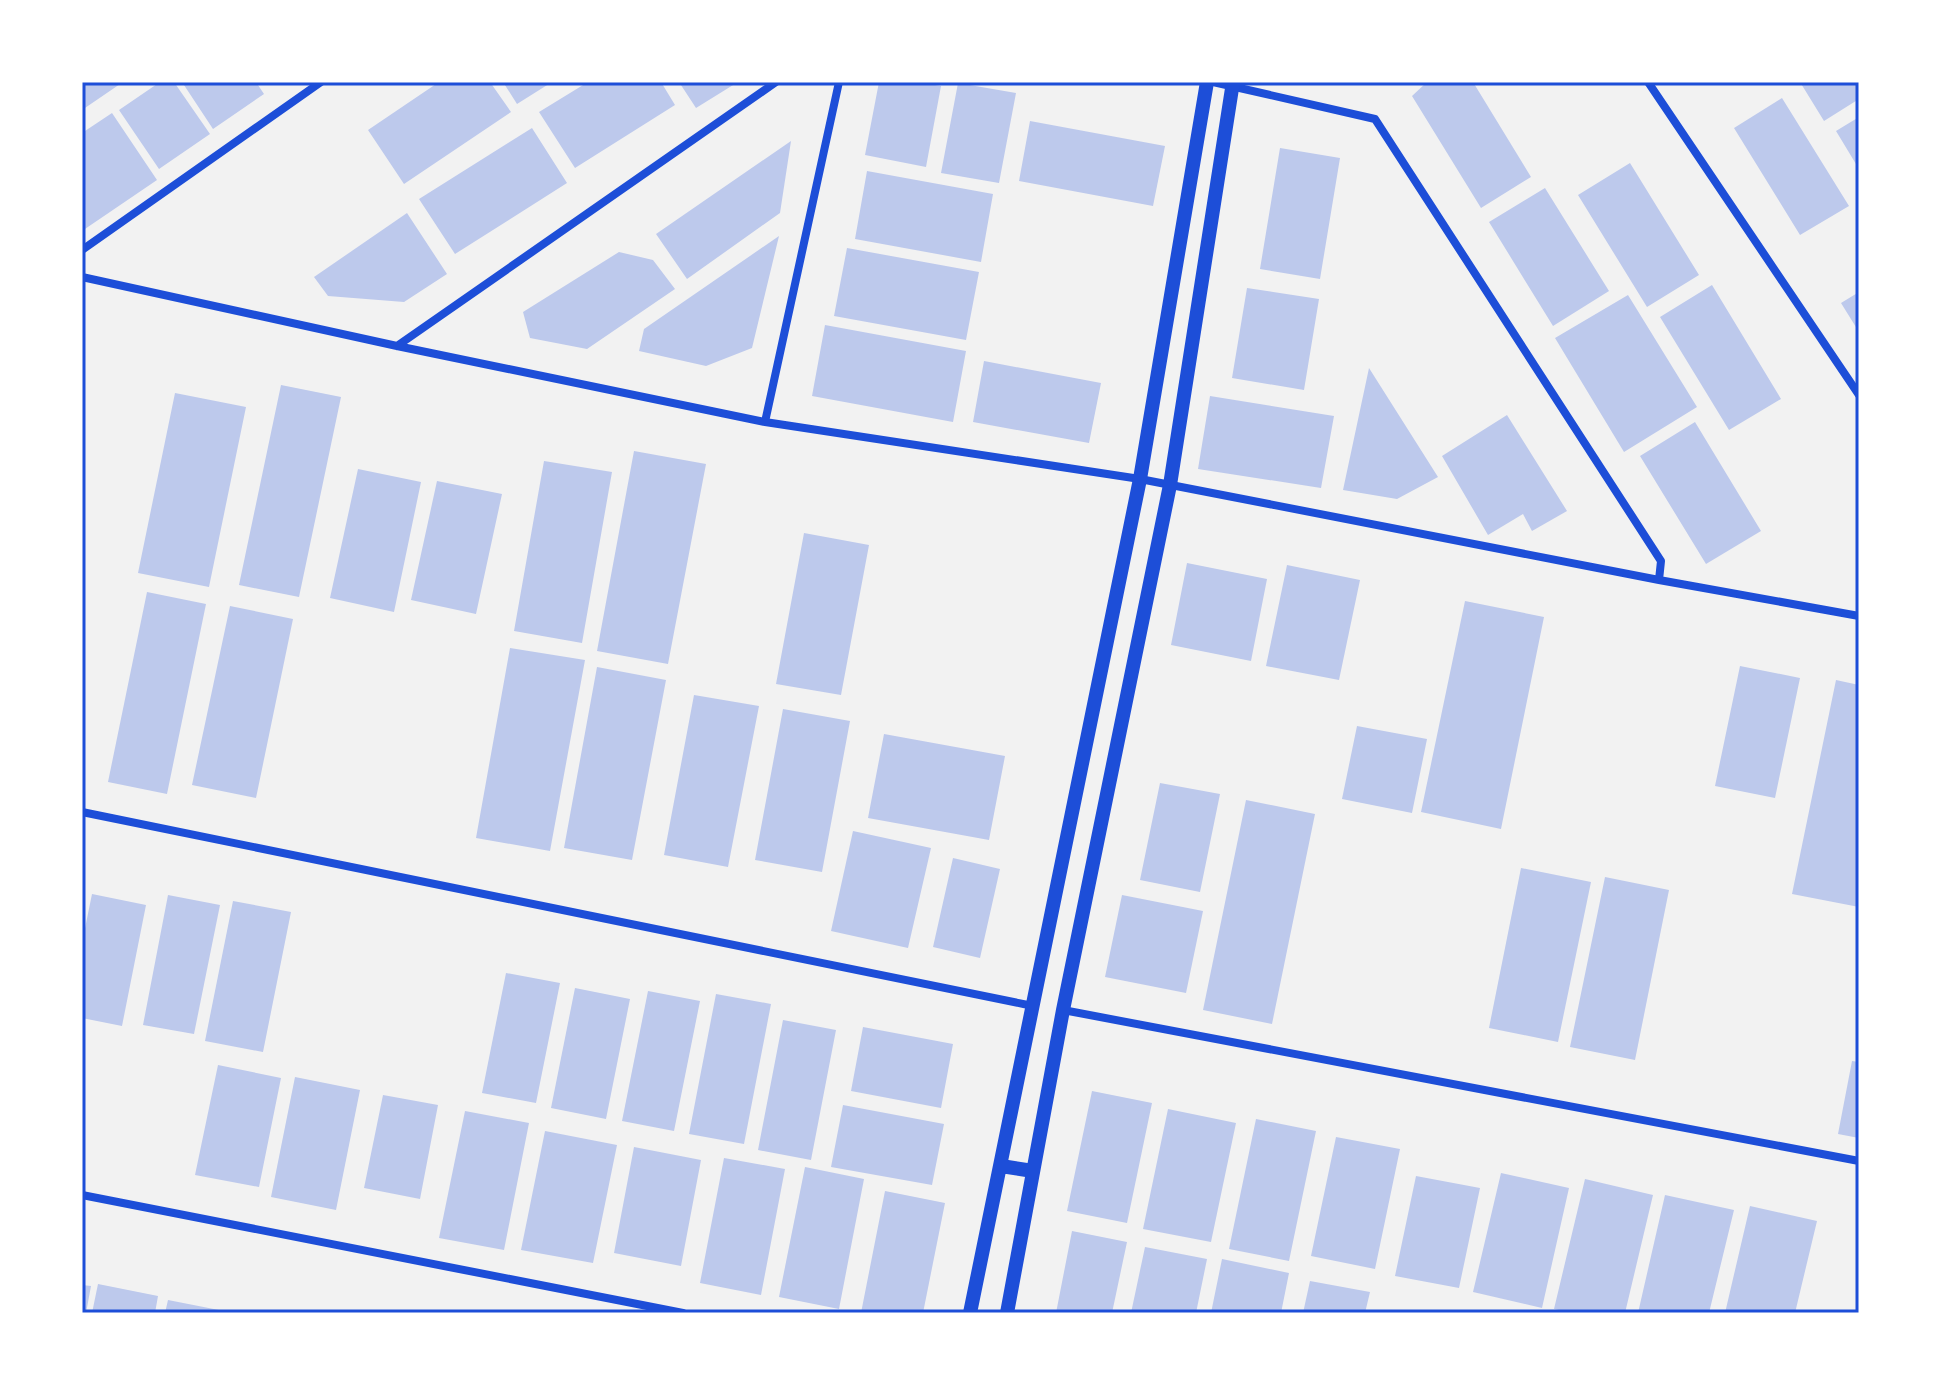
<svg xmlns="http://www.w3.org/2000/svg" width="1941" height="1395" font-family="'Space Grotesk',sans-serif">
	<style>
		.building { fill: #bdc9ec }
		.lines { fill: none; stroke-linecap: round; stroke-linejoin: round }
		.minor { stroke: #1d4ed8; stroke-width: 8 }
		.tertiary { stroke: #1d4ed8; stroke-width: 14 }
		.neatline { fill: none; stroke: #1d4ed8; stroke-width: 3 }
	</style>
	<rect width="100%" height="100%" fill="#f2f2f2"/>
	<!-- building -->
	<path class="building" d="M82 82H123L82 110Z
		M160 82H174L210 134 159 169 119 110Z
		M182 82H256L264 94 213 129Z
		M439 82H490L511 112 404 184 368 130Z
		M503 82H552L517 104Z
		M588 82H661L675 105 575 168 539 112Z
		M679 82H738L696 108Z
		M879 82H917L941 86 926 167 865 155Z
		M1427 82H1473L1531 177 1481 208 1412 96Z
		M1800 82H1859V99L1824 121Z
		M958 83 1016 93 999 183 941 173Z
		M1782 98 1849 206 1800 235 1734 128Z
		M112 113 157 180 82 231V133Z
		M1859 117V169L1836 131Z
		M1030 121 1165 146 1153 206 1019 181Z
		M532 128 567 183 455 254 419 199Z
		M791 141 780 213 687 279 656 234Z
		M1280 148 1340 158 1320 279 1260 269Z
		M1630 163 1699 275 1647 307 1578 195Z
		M867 171 993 194 981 262 855 239Z
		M1545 188 1609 291 1553 326 1489 222Z
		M407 213 447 274 404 302 328 296 314 277Z
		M779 236 752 348 706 366 639 351 644 329Z
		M847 248 979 272 966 340 834 316Z
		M619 252 653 260 675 289 587 349 530 338 523 312Z
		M1712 285 1781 399 1729 430 1660 317Z
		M1247 288 1319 299 1304 390 1232 378Z
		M1859 292V332L1841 303Z
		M1628 295 1697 407 1624 452 1555 338Z
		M825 325 966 351 953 422 812 396Z
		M984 361 1101 383 1089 443 973 422Z
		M1369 368 1438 477 1397 499 1343 490Z
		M281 385 341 397 299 597 239 585Z
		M175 393 246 407 209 587 138 573Z
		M1210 396 1334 416 1321 488 1198 469Z
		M1507 415 1567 511 1532 531 1523 514 1488 535 1442 456Z
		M1695 422 1761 531 1706 564 1640 456Z
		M634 451 706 464 668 664 597 651Z
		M544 461 612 472 582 643 514 631Z
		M358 469 421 482 394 612 330 598Z
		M437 481 502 494 476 614 411 600Z
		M804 533 869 545 841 695 776 684Z
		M1187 563 1267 579 1251 661 1171 645Z
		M1287 565 1360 580 1339 680 1266 666Z
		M147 592 206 604 167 794 108 782Z
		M1465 601 1544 617 1501 829 1421 812Z
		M230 606 293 619 256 798 192 785Z
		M510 648 585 660 550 851 476 838Z
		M1740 666 1800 678 1775 798 1715 786Z
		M597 667 666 680 632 860 564 848Z
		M1836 680 1859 685V907L1792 894Z
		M694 695 759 706 728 867 664 855Z
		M783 709 850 721 822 872 755 860Z
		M1357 726 1427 739 1412 813 1342 799Z
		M884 734 1005 756 989 840 868 818Z
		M1160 783 1220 794 1200 892 1140 880Z
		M1246 800 1315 814 1272 1024 1203 1010Z
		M853 831 931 848 908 948 831 931Z
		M953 858 1000 869 980 958 933 947Z
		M1521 868 1591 882 1558 1042 1489 1028Z
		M1605 877 1669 890 1635 1060 1570 1047Z
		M92 894 146 905 122 1026 82 1018V943Z
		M168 895 220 905 194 1034 143 1025Z
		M1122 895 1203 911 1186 993 1105 977Z
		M233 901 291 912 263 1052 205 1041Z
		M506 973 560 983 536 1103 482 1093Z
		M575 988 630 999 606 1119 551 1108Z
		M648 991 700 1001 674 1131 622 1121Z
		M716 994 771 1004 744 1144 689 1134Z
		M783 1020 836 1030 811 1160 758 1150Z
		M863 1027 953 1044 941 1108 851 1091Z
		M1852 1061 1859 1062V1138L1838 1134Z
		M218 1065 281 1078 259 1187 195 1175Z
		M295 1077 360 1090 336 1210 271 1197Z
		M1092 1091 1152 1103 1127 1223 1067 1211Z
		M383 1095 438 1105 420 1199 364 1188Z
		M843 1105 944 1124 932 1185 831 1167Z
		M1168 1109 1236 1123 1211 1242 1143 1229Z
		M465 1111 529 1123 504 1250 439 1238Z
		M1256 1119 1316 1131 1289 1261 1229 1249Z
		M545 1131 617 1145 593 1263 521 1250Z
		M1336 1137 1400 1149 1375 1269 1311 1256Z
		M634 1147 701 1160 681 1266 614 1253Z
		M724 1158 785 1169 761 1295 700 1283Z
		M805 1167 864 1179 839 1309 779 1297Z
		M1501 1173 1569 1188 1542 1308 1473 1292Z
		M1416 1176 1480 1188 1459 1288 1395 1276Z
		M1585 1179 1653 1195 1625 1313H1574L1554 1309Z
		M885 1191 945 1203 923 1313H861Z
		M1665 1195 1734 1210 1709 1313H1638Z
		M1750 1206 1817 1221 1795 1313H1725Z
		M1072 1231 1127 1242 1112 1313H1056Z
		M1145 1247 1207 1259 1196 1313H1131Z
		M1222 1259 1289 1273 1281 1313H1211Z
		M1310 1281 1370 1292 1365 1313H1303Z
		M98 1284 158 1296 155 1313H92Z
		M82 1285 91 1286 86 1313H82Z
		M168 1300 229 1312V1313H165Z"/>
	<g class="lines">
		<!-- minor -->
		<path class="minor" d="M1213 82 1375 119 1661 561 1659 580
			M1648 82 1859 395
			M82 250 321 82
			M82 277 397 346 765 422 1140 479 1659 580 1859 616
			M397 346 776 82
			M765 422 839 82
			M82 812 1033 1006
			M1063 1010 1859 1161
			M82 1195 683 1313"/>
		<!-- tertiary -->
		<path class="tertiary" d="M1001 1166 1033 1171
			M970 1313 1140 479 1207 82
			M1007 1313 1063 1010 1170 485 1233 82"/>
	</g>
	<!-- border -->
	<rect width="1941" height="1395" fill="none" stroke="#ffffff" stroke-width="168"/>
	<rect x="84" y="84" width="1773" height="1227" class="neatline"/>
</svg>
